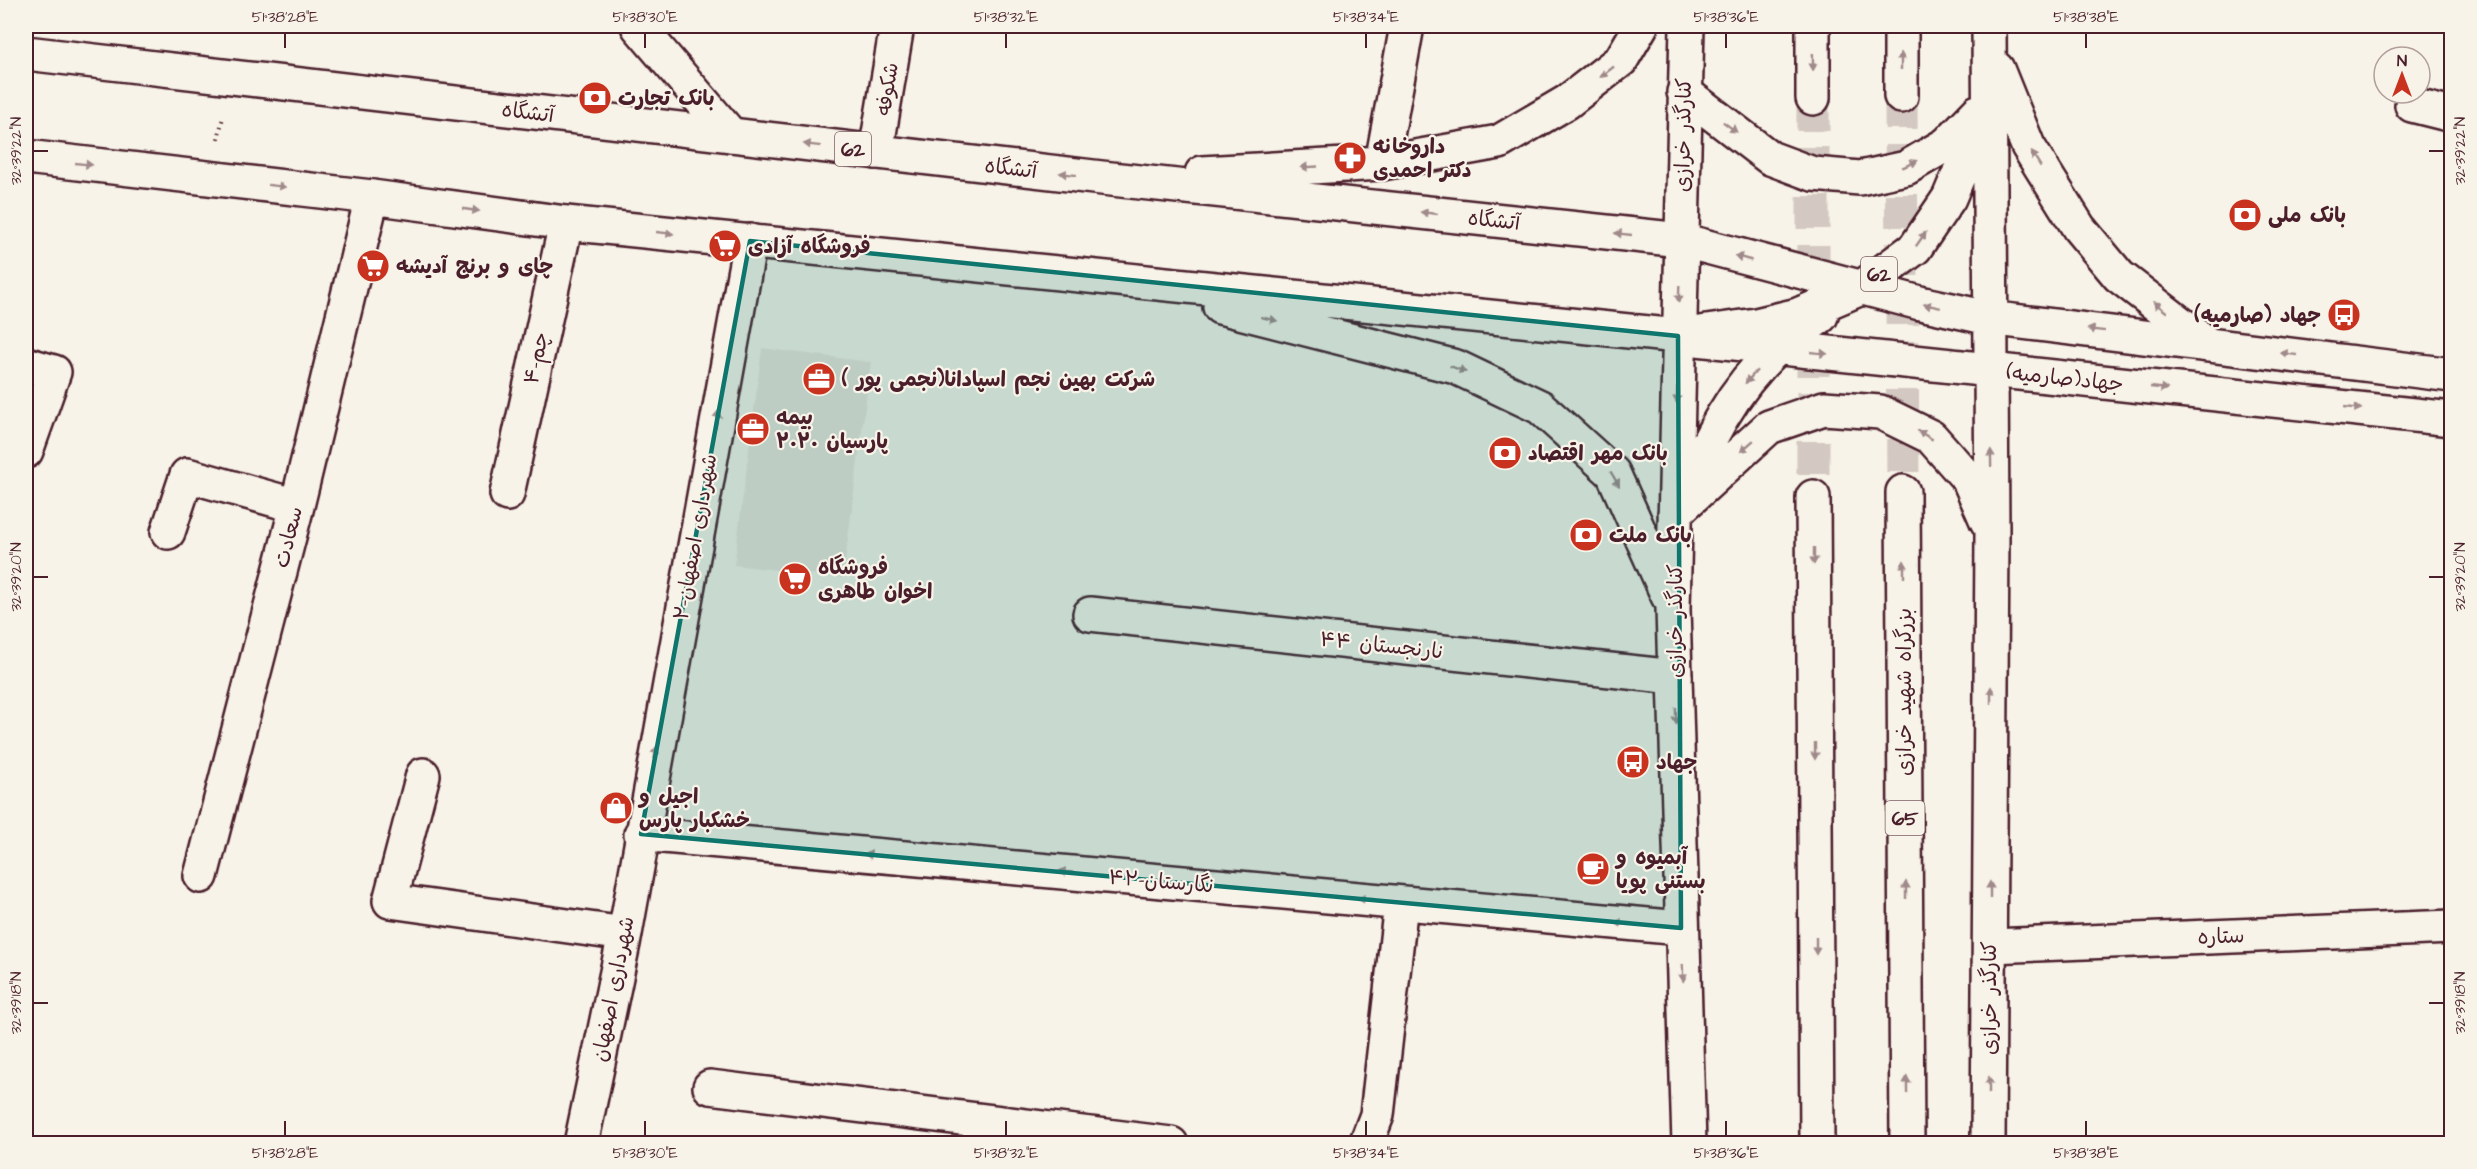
<svg xmlns="http://www.w3.org/2000/svg" width="2477" height="1169" font-family="'Architects Daughter','Playpen Sans Arabic',sans-serif">
	<style>
		.built { fill: #eae3da }
		.lines { fill: none; stroke-linecap: round; stroke-linejoin: round }
		.highway-tunnel { stroke: #d4c9c2; stroke-width: 33; stroke-dasharray: 33 16; stroke-linecap: butt }
		.minor-casing { stroke: #4a1f2b; stroke-width: 38 }
		.major-casing { stroke: #4a1f2b; stroke-width: 38 }
		.highway-casing { stroke: #4a1f2b; stroke-width: 38 }
		.path { stroke: #4a1f2b; stroke-width: 4; stroke-dasharray: 1.5 4.5; stroke-linecap: butt }
		.minor { stroke: #f7f3e8; stroke-width: 33 }
		.major { stroke: #f7f3e8; stroke-width: 33 }
		.highway { stroke: #f7f3e8; stroke-width: 33 }
		.oneway { fill: #a0898a }
		.marked { fill: #0f766e; fill-opacity: 0.2; stroke: #0f766e; stroke-width: 4.5; stroke-linejoin: round }
		.ticks { fill: none; stroke: #4a1f2b; stroke-width: 2 }
		.labels { text-anchor: middle; stroke-width: 4.5; stroke-linejoin: round; paint-order: stroke }
		.shield { fill: #f7f3e8; stroke: #7e5f64; stroke-width: 1.5 }
		.shield-label { font-size: 20px; font-weight: bold; fill: #4a1f2b }
		.street-label { font-size: 21px; fill: #4a1f2b; stroke: #f7f3e8 }
		.poi-label { font-size: 21px; font-weight: bold; fill: #4a1f2b; stroke: #f7f3e8; text-anchor: start }
		.neatline { fill: none; stroke: #4a1f2b; stroke-width: 2 }
		.ticks-label { font-size: 15px; text-anchor: middle; fill: #4a1f2b }
	</style>
	<rect width="100%" height="100%" fill="#f7f3e8"/>
	<filter id="ink" filterUnits="userSpaceOnUse"><feTurbulence type="fractalNoise" baseFrequency=".0167" numOctaves="2"/><feDisplacementMap in="SourceGraphic" scale="12" xChannelSelector="R" yChannelSelector="G"/><feConvolveMatrix kernelMatrix="1 2 1 2 8 2 1 2 1" color-interpolation-filters="sRGB"/></filter>
	<g filter="url(#ink)">
		<!-- built -->
		<path class="built" d="M762 348 871 362 843 578 734 565Z"/>
		<g class="lines">
			<!-- highway-tunnel -->
			<path class="highway-tunnel" d="M1901 96 1903 492
				M1813 98V497"/>
			<defs>
				<path id="minor" d="M638 26 731 135
					M2412 105 2452 115
					M876 152 897 26
					M1382 163 1407 26
					M1697 339 2452 419
					M26 364 54 372 26 451
					M507 494 566 223
					M168 532 187 475 297 506
					M1090 614 1675 677
					M423 775 390 901 625 934
					M641 834 1681 928
					M201 876 297 506 372 197
					M1990 946 2452 927
					M710 1087 1171 1144
					M581 1144 625 934 750 241
					M1366 1144 1377 1115 1401 903"/>
				<path id="major" d="M1687 26 1673 609 1689 1144
					M26 53 1102 178 1681 240 1920 303 1989 318 2452 375
					M1997 69 2028 146 2079 228 2119 276 2206 343
					M1684 92 1770 158 1813 174 1860 178 1906 168 1947 144 1978 112
					M26 157 372 197 566 223 1678 336 1756 325 1798 315 1861 288 1915 248 1949 198 1991 98
					M1202 173 1382 163 1499 142 1567 102 1621 60 1641 26
					M1220 307 1456 367 1540 407 1613 473 1668 596
					M1682 498C1708 441 1729 393 1776 349 1789 337 1807 327 1821 316
					M1675 513 1769 427 1824 408 1880 412 1931 437 1969 480 1987 521
					M1988 1144 1992 534 1989 26"/>
				<path id="highway" d="M1813 26V98
					M1901 26V96
					M1903 492 1907 1144
					M1813 497 1817 1144"/>
			</defs>
			<!-- minor casing -->
			<use href="#minor" class="minor-casing"/>
			<!-- major casing -->
			<use href="#major" class="major-casing"/>
			<!-- highway casing -->
			<use href="#highway" class="highway-casing"/>
			<!-- path -->
			<path class="path" d="M218 139 223 117"/>
			<!-- minor -->
			<use href="#minor" class="minor"/>
			<!-- major -->
			<use href="#major" class="major"/>
			<!-- highway -->
			<use href="#highway" class="highway"/>
		</g>
		<!-- one-way arrows -->
		<defs><path id="oneway-solid" d="M-6-.8H1V-3.2L6.5 0L1 3.2V.8H-6Z" transform="scale(1.5)"/></defs>
		<g class="oneway">
			<use href="#oneway-solid" transform="translate(1901 61) rotate(-90)"/>
			<use href="#oneway-solid" transform="translate(1813 62) rotate(89)"/>
			<use href="#oneway-solid" transform="translate(1607 72) rotate(142)"/>
			<use href="#oneway-solid" transform="translate(1730 127) rotate(37)"/>
			<use href="#oneway-solid" transform="translate(812 145) rotate(-173)"/>
			<use href="#oneway-solid" transform="translate(2036 159) rotate(-122)"/>
			<use href="#oneway-solid" transform="translate(84 164) rotate(6)"/>
			<use href="#oneway-solid" transform="translate(1910 164) rotate(-25)"/>
			<use href="#oneway-solid" transform="translate(1309 167) rotate(177)"/>
			<use href="#oneway-solid" transform="translate(1068 174) rotate(-173)"/>
			<use href="#oneway-solid" transform="translate(277 186) rotate(7)"/>
			<use href="#oneway-solid" transform="translate(471 210) rotate(8)"/>
			<use href="#oneway-solid" transform="translate(1429 213) rotate(-174)"/>
			<use href="#oneway-solid" transform="translate(665 233) rotate(6)"/>
			<use href="#oneway-solid" transform="translate(1623 234) rotate(-174)"/>
			<use href="#oneway-solid" transform="translate(1921 239) rotate(-55)"/>
			<use href="#oneway-solid" transform="translate(1743 258) rotate(-164)"/>
			<use href="#oneway-solid" transform="translate(1679 294) rotate(92)"/>
			<use href="#oneway-solid" transform="translate(1932 306) rotate(-168)"/>
			<use href="#oneway-solid" transform="translate(2160 307) rotate(-142)"/>
			<use href="#oneway-solid" transform="translate(1269 319) rotate(14)"/>
			<use href="#oneway-solid" transform="translate(2096 330) rotate(-173)"/>
			<use href="#oneway-solid" transform="translate(1819 353) rotate(6)"/>
			<use href="#oneway-solid" transform="translate(2289 354) rotate(-173)"/>
			<use href="#oneway-solid" transform="translate(1458 369) rotate(21)"/>
			<use href="#oneway-solid" transform="translate(1751 377) rotate(132)"/>
			<use href="#oneway-solid" transform="translate(2159 388) rotate(6)"/>
			<use href="#oneway-solid" transform="translate(1677 395) rotate(91)"/>
			<use href="#oneway-solid" transform="translate(2353 408) rotate(6)"/>
			<use href="#oneway-solid" transform="translate(717 419) rotate(-80)"/>
			<use href="#oneway-solid" transform="translate(1925 435) rotate(-149)"/>
			<use href="#oneway-solid" transform="translate(1747 446) rotate(139)"/>
			<use href="#oneway-solid" transform="translate(1991 458) rotate(-91)"/>
			<use href="#oneway-solid" transform="translate(1615 479) rotate(59)"/>
			<use href="#oneway-solid" transform="translate(1814 556) rotate(90)"/>
			<use href="#oneway-solid" transform="translate(1904 569) rotate(-90)"/>
			<use href="#oneway-solid" transform="translate(1991 695) rotate(-90)"/>
			<use href="#oneway-solid" transform="translate(1676 716) rotate(89)"/>
			<use href="#oneway-solid" transform="translate(1815 751) rotate(90)"/>
			<use href="#oneway-solid" transform="translate(655 755) rotate(-80)"/>
			<use href="#oneway-solid" transform="translate(873 855) rotate(-175)"/>
			<use href="#oneway-solid" transform="translate(1067 872) rotate(-175)"/>
			<use href="#oneway-solid" transform="translate(1906 890) rotate(-90)"/>
			<use href="#oneway-solid" transform="translate(1990 890) rotate(-90)"/>
			<use href="#oneway-solid" transform="translate(1366 899) rotate(-175)"/>
			<use href="#oneway-solid" transform="translate(1623 923) rotate(-175)"/>
			<use href="#oneway-solid" transform="translate(1816 946) rotate(90)"/>
			<use href="#oneway-solid" transform="translate(1683 973) rotate(88)"/>
			<use href="#oneway-solid" transform="translate(1907 1085) rotate(-90)"/>
			<use href="#oneway-solid" transform="translate(1989 1085) rotate(-90)"/>
		</g>
	</g>
	<!-- marked area -->
	<path class="marked" d="M750 241 1678 336 1681 928 641 834Z"/>
	<!-- ticks -->
	<path class="ticks" d="M285 33V48M645 33V48M1006 33V48M1366 33V48M1726 33V48M2086 33V48M33 151H48M2429 151H2444M33 577H48M2429 577H2444M33 1003H48M2429 1003H2444M285 1121V1136M645 1121V1136M1006 1121V1136M1366 1121V1136M1726 1121V1136M2086 1121V1136"/>
	<!-- icons -->
	<defs>
		<symbol id="bank-disc" viewBox="-11 -11 22 22"><circle r="9.5" fill="#c8321e" stroke="#f7f3e8"/><path d="M-6-4H6V4H-6ZM0-2.3a2.3 2.3 0 1 0 0 4.6a2.3 2.3 0 1 0 0-4.6Z" fill="#fff"/></symbol>
		<symbol id="pharmacy-disc" viewBox="-11 -11 22 22"><circle r="9.5" fill="#c8321e" stroke="#f7f3e8"/><path d="M-2-6h4v4h4v4h-4v4h-4v-4h-4v-4h4Z" fill="#fff"/></symbol>
		<symbol id="supermarket-disc" viewBox="-11 -11 22 22"><circle r="9.5" fill="#c8321e" stroke="#f7f3e8"/><path d="M-6-5.5h2.5l.6 2H6L4.5 2H-2.5L-4.4-4H-6ZM-1.5 3.2a1.3 1.3 0 1 0 .1 0ZM3 3.2a1.3 1.3 0 1 0 .1 0Z" fill="#fff"/></symbol>
		<symbol id="bus-disc" viewBox="-11 -11 22 22"><circle r="9.5" fill="#c8321e" stroke="#f7f3e8"/><path d="M-5-6H5V4H4V6H2V4H-2V6H-4V4H-5ZM-3.5-4V0h7V-4ZM-3.5 1.2v1.5H-2V1.2ZM2 1.2v1.5H3.5V1.2Z" fill="#fff"/></symbol>
		<symbol id="office-disc" viewBox="-11 -11 22 22"><circle r="9.5" fill="#c8321e" stroke="#f7f3e8"/><path d="M-6-3h4V-5.5h4V-3h4V5H-6ZM-1-4.5V-3h2v-1.5ZM-6 0V1H6V0Z" fill="#fff"/></symbol>
		<symbol id="shop-disc" viewBox="-11 -11 22 22"><circle r="9.5" fill="#c8321e" stroke="#f7f3e8"/><path d="M-5-2.5h2.3a2.7 3.5 0 0 1 5.4 0H5L5.5 6h-11ZM-1.5-2.5h3a1.5 2.3 0 0 0-3 0Z" fill="#fff"/></symbol>
		<symbol id="cafe-disc" viewBox="-11 -11 22 22"><circle r="9.5" fill="#c8321e" stroke="#f7f3e8"/><path d="M-5.5-4.5H6V0H3Q3 3.5 0 3.5H-2.5Q-5.5 3.5-5.5 0ZM3-3.2v2h1.7v-2ZM-6 4.5H4V6H-6Z" fill="#fff"/></symbol>
	</defs>
	<g fill-rule="evenodd">
		<use href="#bank-disc" x="576" y="79" width="38" height="38"/>
		<use href="#pharmacy-disc" x="1331" y="139" width="38" height="38"/>
		<use href="#bank-disc" x="2226" y="196" width="38" height="38"/>
		<use href="#supermarket-disc" x="706" y="227" width="38" height="38"/>
		<use href="#supermarket-disc" x="354" y="247" width="38" height="38"/>
		<use href="#bus-disc" x="2325" y="296" width="38" height="38"/>
		<use href="#office-disc" x="800" y="360" width="38" height="38"/>
		<use href="#office-disc" x="734" y="410" width="38" height="38"/>
		<use href="#bank-disc" x="1486" y="434" width="38" height="38"/>
		<use href="#bank-disc" x="1567" y="516" width="38" height="38"/>
		<use href="#supermarket-disc" x="776" y="560" width="38" height="38"/>
		<use href="#bus-disc" x="1614" y="743" width="38" height="38"/>
		<use href="#shop-disc" x="597" y="789" width="38" height="38"/>
		<use href="#cafe-disc" x="1574" y="850" width="38" height="38"/>
	</g>
	<g class="labels">
		<!-- shield labels -->
		<g class="shield">
			<rect x="835" y="132" width="36" height="34" rx="4.5"/>
			<rect x="1861" y="257" width="36" height="34" rx="4.5"/>
			<rect x="1885.5" y="801" width="39" height="34" rx="4.5"/>
		</g>
		<g class="shield-label">
			<text x="853" y="156">62</text>
			<text x="1879" y="281">62</text>
			<text x="1905" y="825">65</text>
		</g>
		<!-- street labels -->
		<g class="street-label">
			<text transform="translate(887 89) rotate(-81)" y="7">شکوفه</text>
			<text transform="translate(528 112) rotate(7)" y="7">آتشگاه</text>
			<text transform="translate(1683 135) rotate(-89)" y="7">کنارگذر خرازی</text>
			<text transform="translate(1011 168) rotate(7)" y="7">آتشگاه</text>
			<text transform="translate(1494 220) rotate(6)" y="7">آتشگاه</text>
			<text transform="translate(536 358) rotate(-78)" y="7">۴-چم</text>
			<text transform="translate(2065 378) rotate(6)" y="7">جهاد(صارمیه)</text>
			<text transform="translate(288 537) rotate(-76)" y="7">سعادت</text>
			<text transform="translate(695 537) rotate(-80)" y="7">۲-شهرداری اصفهان</text>
			<text transform="translate(1675 621) rotate(-90)" y="7">کنارگذر خرازی</text>
			<text transform="translate(1382 645) rotate(6)" y="7">۴۴ نارنجستان</text>
			<text transform="translate(1904 692) rotate(-90)" y="7">بزرگراه شهید خرازی</text>
			<text transform="translate(1161 881) rotate(5)" y="7">۴۲-نگارستان</text>
			<text transform="translate(2221 936) rotate(-2)" y="7">ستاره</text>
			<text transform="translate(613 989) rotate(-79)" y="7">شهرداری اصفهان</text>
			<text transform="translate(1989 998) rotate(-90)" y="7">کنارگذر خرازی</text>
		</g>
		<!-- poi labels -->
		<g class="poi-label">
			<text x="618" y="105">بانک تجارت</text>
			<text x="1373" y="153">داروخانه<tspan x="1373" dy="24">دکتر احمدی</tspan></text>
			<text x="2268" y="222">بانک ملی</text>
			<text x="748" y="253">فروشگاه آزادی</text>
			<text x="396" y="273">چای و برنج آدیشه</text>
			<text x="2321" y="322" text-anchor="end">جهاد (صارمیه)</text>
			<text x="842" y="386">شرکت بهین نجم اسپادانا(نجمی پور )</text>
			<text x="776" y="424">بیمه<tspan x="776" dy="24">پارسیان ۲۰۲۰</tspan></text>
			<text x="1528" y="460">بانک مهر اقتصاد</text>
			<text x="1609" y="542">بانک ملت</text>
			<text x="818" y="574">فروشگاه<tspan x="818" dy="24">اخوان طاهری</tspan></text>
			<text x="1656" y="769">جهاد</text>
			<text x="639" y="803">اجیل و<tspan x="639" dy="24">خشکبار پارس</tspan></text>
			<text x="1616" y="864">آبمیوه و<tspan x="1616" dy="24">بستنی پویا</tspan></text>
		</g>
	</g>
	<!-- margin -->
	<rect width="2477" height="1169" fill="none" stroke="#f7f3e8" stroke-width="66"/>
	<!-- north arrow -->
	<g transform="translate(2402 75)"><circle r="28" fill="#f7f3e8" stroke="#b29e9c" stroke-width="1.5"/>
	<path d="M0-4.5L10 22L0 15L-10 22Z" fill="#c8321e"/>
	<text y="-9" font-size="16" font-weight="bold" text-anchor="middle" fill="#4a1f2b">N</text>
	</g>
	<rect x="33" y="33" width="2411" height="1103" class="neatline"/>
	<g class="ticks-label">
		<text x="285" y="22">51°38'28"E</text>
		<text x="645" y="22">51°38'30"E</text>
		<text x="1006" y="22">51°38'32"E</text>
		<text x="1366" y="22">51°38'34"E</text>
		<text x="1726" y="22">51°38'36"E</text>
		<text x="2086" y="22">51°38'38"E</text>
		<text transform="translate(16 151) rotate(-90)" y="5">32°39'22"N</text>
		<text transform="translate(2460 151) rotate(-90)" y="5">32°39'22"N</text>
		<text transform="translate(16 577) rotate(-90)" y="5">32°39'20"N</text>
		<text transform="translate(2460 577) rotate(-90)" y="5">32°39'20"N</text>
		<text transform="translate(16 1003) rotate(-90)" y="5">32°39'18"N</text>
		<text transform="translate(2460 1003) rotate(-90)" y="5">32°39'18"N</text>
		<text x="285" y="1158">51°38'28"E</text>
		<text x="645" y="1158">51°38'30"E</text>
		<text x="1006" y="1158">51°38'32"E</text>
		<text x="1366" y="1158">51°38'34"E</text>
		<text x="1726" y="1158">51°38'36"E</text>
		<text x="2086" y="1158">51°38'38"E</text>
	</g>
</svg>
